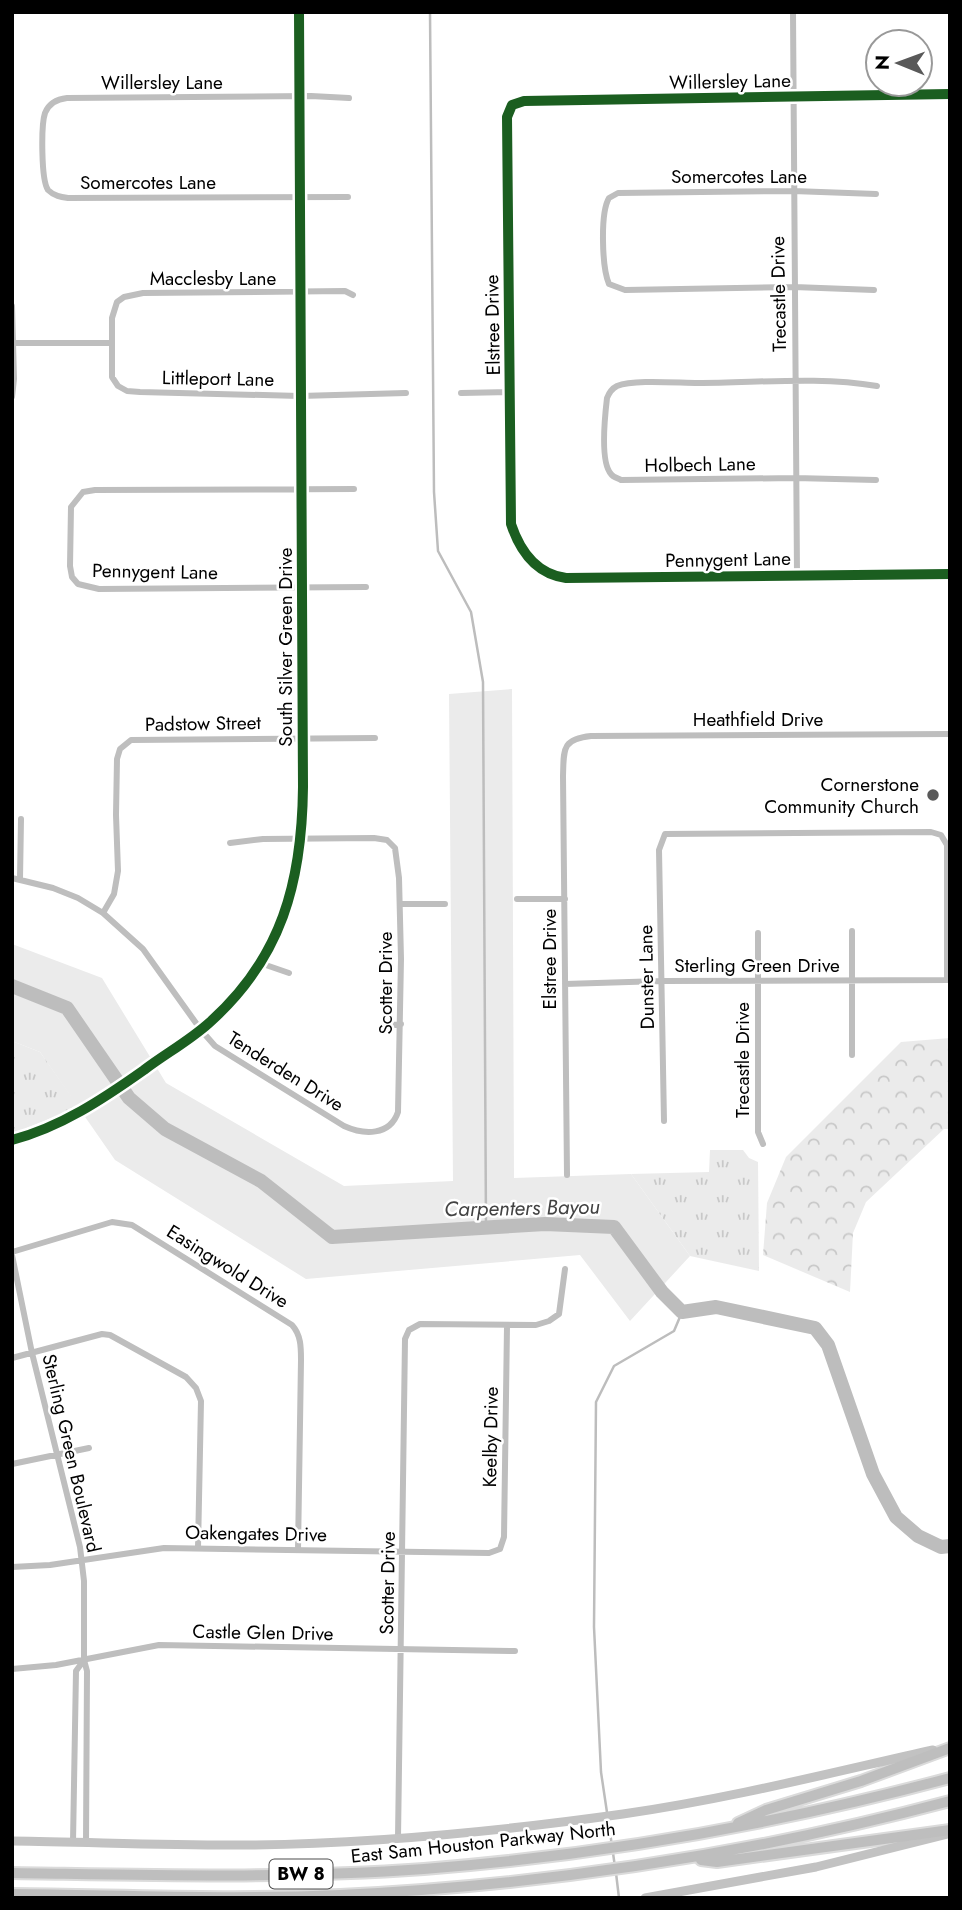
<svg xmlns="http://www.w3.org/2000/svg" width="962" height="1910" font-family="Jost,sans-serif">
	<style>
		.green { fill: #ebebeb }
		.forest { fill: url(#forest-crowns) }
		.park { fill: url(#park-tufts) }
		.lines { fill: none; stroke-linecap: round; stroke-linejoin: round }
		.stream { stroke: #bdbdbd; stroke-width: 2.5 }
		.river { stroke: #bdbdbd; stroke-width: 14 }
		.highway-casing { stroke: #dbdbdb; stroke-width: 14 }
		.street { stroke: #bebebe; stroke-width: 6 }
		.secondary { stroke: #c2c2c2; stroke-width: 9 }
		.highway { stroke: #bebebe; stroke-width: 10 }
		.cycleway-casing { stroke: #fff; stroke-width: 15 }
		.cycleway { stroke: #1b5e20; stroke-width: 10 }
		.poi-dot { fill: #595959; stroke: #fff; stroke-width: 2.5 }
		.labels { text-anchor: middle; stroke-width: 5; stroke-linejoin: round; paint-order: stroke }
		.shield { fill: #fff; stroke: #4c4c4c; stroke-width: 2 }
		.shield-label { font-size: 18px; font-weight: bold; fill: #000 }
		.street-label { font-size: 19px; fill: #000; stroke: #fff }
		.poi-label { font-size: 19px; fill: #000; stroke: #fff; text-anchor: end }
		.water-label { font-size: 21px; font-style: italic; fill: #424242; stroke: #fff }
	</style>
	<defs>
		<pattern id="forest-crowns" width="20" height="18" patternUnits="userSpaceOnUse" patternTransform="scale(1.75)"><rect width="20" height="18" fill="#ebebeb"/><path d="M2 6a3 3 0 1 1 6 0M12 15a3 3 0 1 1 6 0" fill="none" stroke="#c8c8c8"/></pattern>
		<pattern id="park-tufts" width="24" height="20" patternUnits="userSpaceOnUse" patternTransform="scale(1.75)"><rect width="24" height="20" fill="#ebebeb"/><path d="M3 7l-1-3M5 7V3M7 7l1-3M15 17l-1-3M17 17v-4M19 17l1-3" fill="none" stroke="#c8c8c8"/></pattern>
	</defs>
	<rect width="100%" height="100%" fill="#fff"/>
	<!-- green -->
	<path class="green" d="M512 689 514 1178 631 1174 690 1256 630 1321 580 1255 306 1279 115 1160 40 1052 12 1041V944L102 978 166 1083 344 1186 453 1181 449 694Z"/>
	<!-- forest -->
	<path class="forest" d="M950 1038V1129H944L866 1202 853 1233 850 1292 763 1255 767 1203 786 1157 901 1042Z"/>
	<!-- park -->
	<path class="park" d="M12 1041 40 1052 79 1107 12 1134Z
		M710 1150H743L749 1158 758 1162 759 1271 690 1256 631 1174 709 1172Z"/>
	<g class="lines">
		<!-- stream -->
		<path class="stream" d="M430 12 434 492 438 551 471 612 483 682 486 1228
			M612 1846 601 1772 594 1627 596 1402 614 1366 674 1331 682 1312
			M613 1853 615 1867
			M616 1873 619 1898"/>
		<!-- river -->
		<path class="river" d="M12 986 67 1008 129 1098 165 1129 261 1181 332 1237 545 1224 614 1227 662 1292 682 1312 716 1307 815 1328 828 1345 873 1474 896 1517 918 1536 941 1547 950 1546"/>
		<defs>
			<path id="highway" d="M738 1823 766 1810 861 1781 950 1748
				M701 1860 717 1862 950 1830
				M12 1873C150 1875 287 1879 424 1869 602 1855 778 1824 950 1778
				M12 1894C121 1895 231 1900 340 1895 546 1885 751 1854 950 1801"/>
		</defs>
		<!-- highway casing -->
		<use href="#highway" class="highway-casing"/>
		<!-- street -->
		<path class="street" d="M793 12 797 575
			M950 94 524 101 512 105 507 117 511 524C520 551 536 574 566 578L950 574
			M348 197 68 198C61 197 54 196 48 190 41 180 41 125 45 113 49 103 57 99 67 98L311 96 349 98
			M874 290 794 287 625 290 609 284C602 268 600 213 609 198L618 193 793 191 876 194
			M353 295 345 291 143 293 124 297 117 302 112 318V377L118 386 127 391 140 392 300 396 406 393
			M12 306 14 379 12 397
			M13 343H111
			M461 393 510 392
			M876 480 795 478 621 480C617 478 613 477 611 474 600 462 605 415 607 398 609 393 611 389 617 386 634 379 678 383 698 383 757 383 818 376 877 386
			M354 489 95 490 83 492 71 507 70 566 72 577 78 584 99 589 366 587
			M12 878 53 888 78 898 103 913 143 949 201 1030 215 1046 344 1126C364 1135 390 1136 398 1112L401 959 399 878 395 848 387 840 374 838 263 839 230 843
			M20 879 21 819
			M517 899H565
			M400 904H445
			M103 913 114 894 118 871 116 815 117 759 120 749 131 740 375 738
			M852 931V1055
			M758 933V1132L763 1144
			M260 963 289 973
			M565 984 661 981 950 980
			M383 1026 401 1024
			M664 1121 659 850 665 834 931 832 941 835 947 845V980
			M12 1140C61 1127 103 1099 144 1070 165 1054 189 1041 209 1023 282 958 302 882 303 787L299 12
			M567 1175 563 776C564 750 561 739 591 736L950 734
			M12 1252 112 1222 132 1225 292 1325C301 1335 301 1347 301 1360L298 1550
			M12 1255 32 1353 80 1547 84 1581V1660L87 1671 86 1842
			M12 1358 102 1334 110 1335 186 1377 196 1388 201 1401 198 1548
			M12 1464 89 1448
			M12 1567 50 1565 164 1548 489 1553 500 1549 504 1537 507 1326
			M12 1669 56 1665 159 1645 515 1651
			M398 1838 405 1339 409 1330 420 1324 536 1325 549 1321 559 1314 565 1269
			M73 1842 76 1671 84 1660"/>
		<!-- secondary -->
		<path class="secondary" d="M12 1841C93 1842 174 1846 255 1845 377 1843 502 1831 623 1814 728 1799 830 1773 933 1750
			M645 1898 816 1867 948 1834"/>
		<!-- highway -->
		<use href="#highway" class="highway"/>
		<defs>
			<path id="cycleway" d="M950 94 524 101 512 105 507 117 511 524C520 551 536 574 566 578L950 574
				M12 1140C61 1127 103 1099 144 1070 165 1054 189 1041 209 1023 282 958 302 882 303 787L299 12"/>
		</defs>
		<!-- cycleway casing -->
		<use href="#cycleway" class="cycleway-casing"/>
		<!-- cycleway -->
		<use href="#cycleway" class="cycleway"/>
	</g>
	<!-- markers -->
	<circle class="poi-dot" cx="933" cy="795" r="7"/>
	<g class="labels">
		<!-- shield labels -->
		<rect class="shield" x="269.5" y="1859.5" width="63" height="29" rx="5"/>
		<g class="shield-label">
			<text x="301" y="1880">BW 8</text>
		</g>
		<!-- street labels -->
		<g class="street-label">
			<text transform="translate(730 81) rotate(-1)" y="7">Willersley Lane</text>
			<text x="162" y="89">Willersley Lane</text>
			<text x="739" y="183">Somercotes Lane</text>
			<text x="148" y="189">Somercotes Lane</text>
			<text x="213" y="285">Macclesby Lane</text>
			<text transform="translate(778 294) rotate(-91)" y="7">Trecastle Drive</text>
			<text transform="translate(492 325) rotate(-91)" y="7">Elstree Drive</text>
			<text transform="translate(218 378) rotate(1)" y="7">Littleport Lane</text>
			<text transform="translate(700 464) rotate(-1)" y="7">Holbech Lane</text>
			<text transform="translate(728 559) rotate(-1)" y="7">Pennygent Lane</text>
			<text transform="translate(155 571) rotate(1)" y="7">Pennygent Lane</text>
			<text transform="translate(285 647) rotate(-90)" y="7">South Silver Green Drive</text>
			<text x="758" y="726">Heathfield Drive</text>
			<text transform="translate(203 723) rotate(-1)" y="7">Padstow Street</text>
			<text transform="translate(549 959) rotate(-90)" y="7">Elstree Drive</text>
			<text x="757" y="972">Sterling Green Drive</text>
			<text transform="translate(646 977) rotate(-91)" y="7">Dunster Lane</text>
			<text transform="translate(385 983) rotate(-90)" y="7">Scotter Drive</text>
			<text transform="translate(742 1060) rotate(-90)" y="7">Trecastle Drive</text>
			<text transform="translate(286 1071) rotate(32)" y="7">Tenderden Drive</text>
			<text transform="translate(228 1266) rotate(32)" y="7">Easingwold Drive</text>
			<text transform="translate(490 1437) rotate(-89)" y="7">Keelby Drive</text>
			<text transform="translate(72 1453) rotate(77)" y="7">Sterling Green Boulevard</text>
			<text transform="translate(256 1533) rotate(1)" y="7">Oakengates Drive</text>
			<text transform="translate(387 1583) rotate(-89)" y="7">Scotter Drive</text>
			<text transform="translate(263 1632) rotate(1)" y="7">Castle Glen Drive</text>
			<text transform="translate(483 1842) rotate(-6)" y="7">East Sam Houston Parkway North</text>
		</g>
		<!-- poi labels -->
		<g class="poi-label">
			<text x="919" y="791">Cornerstone<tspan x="919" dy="22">Community Church</tspan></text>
		</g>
		<!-- water labels -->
		<g class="water-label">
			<text transform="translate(522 1208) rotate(-1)" y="7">Carpenters Bayou</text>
		</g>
	</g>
	<!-- border -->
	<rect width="962" height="1910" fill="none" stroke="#000000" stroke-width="28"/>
	<!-- north arrow -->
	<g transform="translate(899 63) rotate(271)"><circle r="33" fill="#ffffff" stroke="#999999" stroke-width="2"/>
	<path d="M0-5L12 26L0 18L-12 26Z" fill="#595959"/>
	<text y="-10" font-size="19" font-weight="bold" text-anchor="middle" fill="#000000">N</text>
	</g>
</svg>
